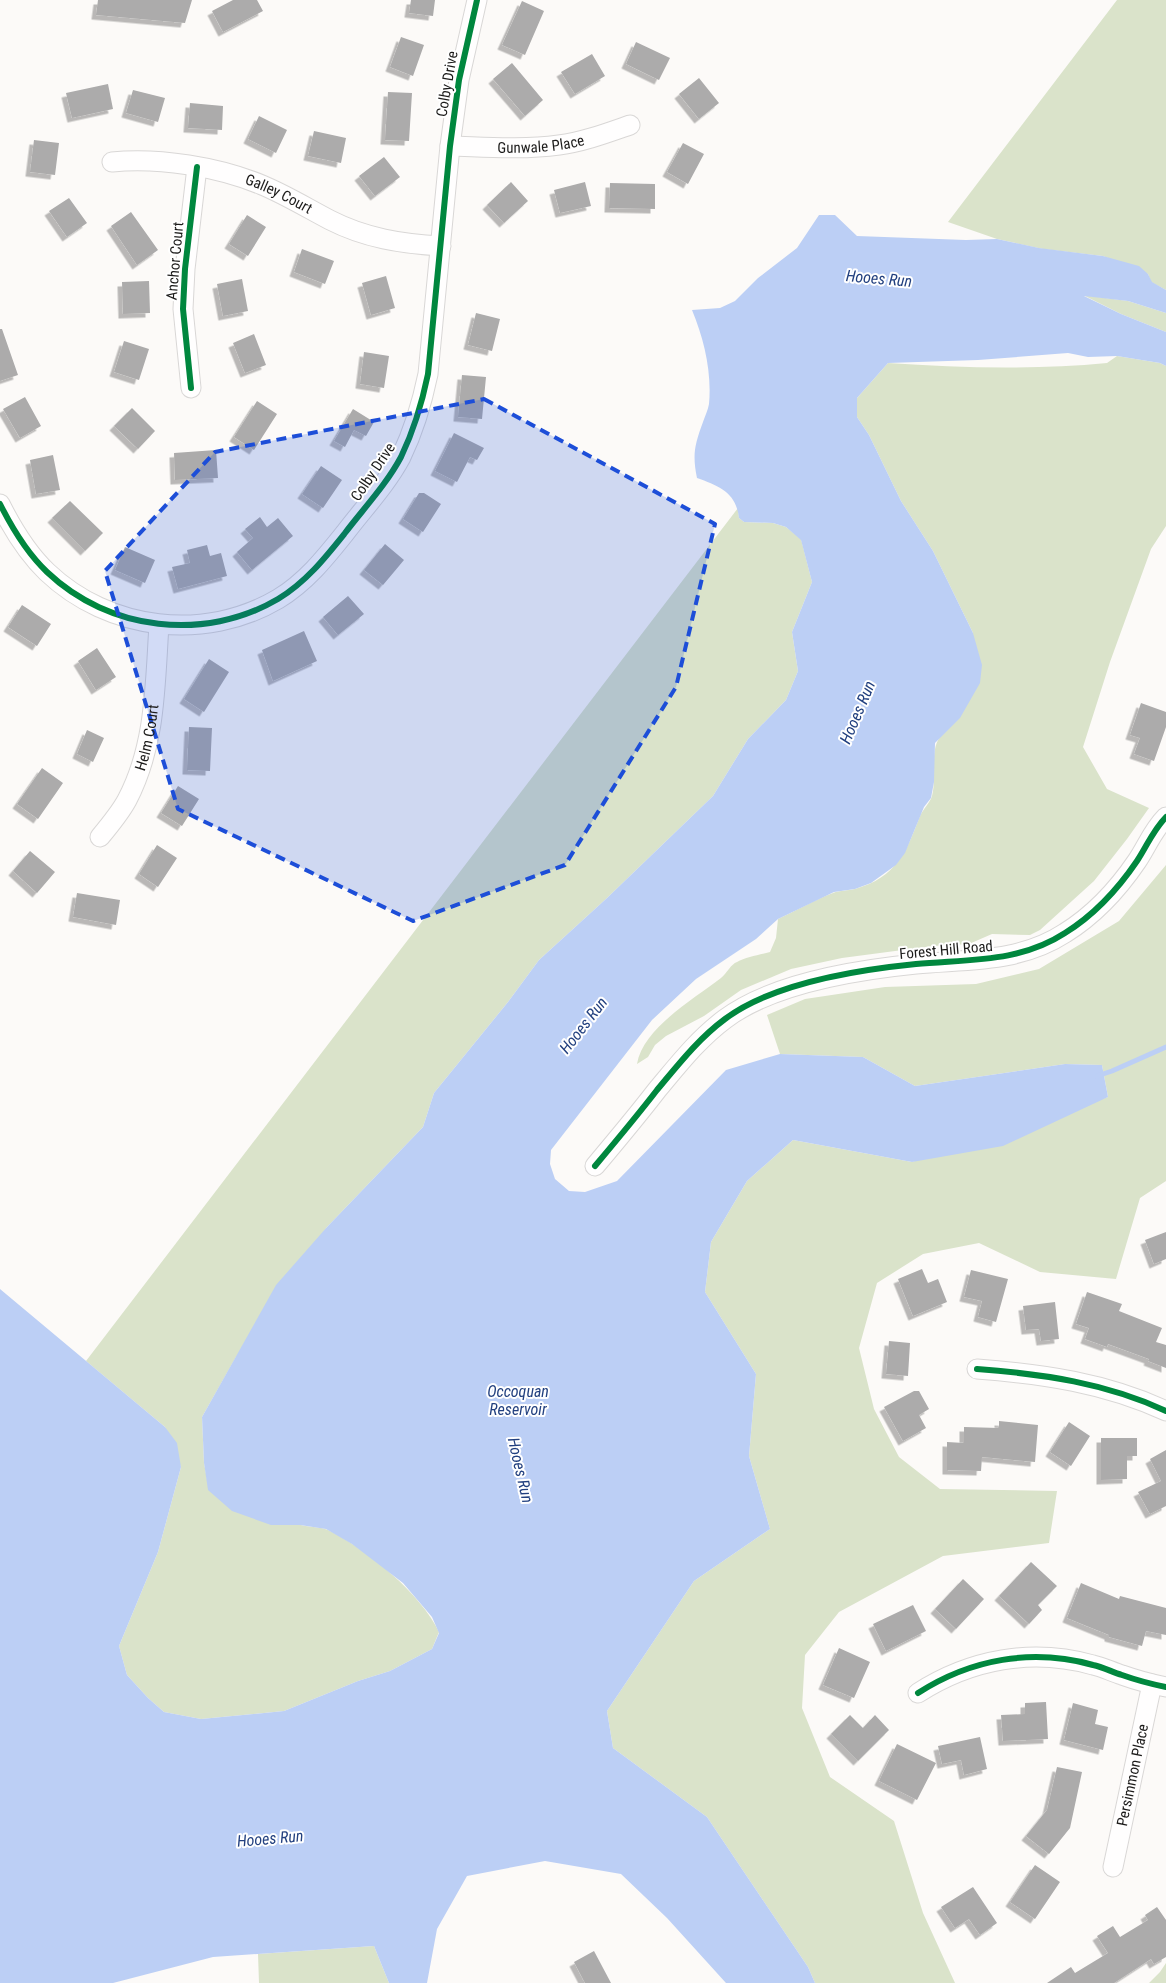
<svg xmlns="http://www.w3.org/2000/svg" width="1166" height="1983" font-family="'Roboto Condensed',sans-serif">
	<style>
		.green { fill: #dae3ca }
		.water { fill: #bccff5 }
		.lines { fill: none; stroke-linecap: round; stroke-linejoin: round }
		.stream { stroke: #bccff5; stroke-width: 5 }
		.building { fill: #acabab; filter: url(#shadow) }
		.street-casing { stroke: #d9d7d6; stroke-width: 21 }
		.street { stroke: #fffefe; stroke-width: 19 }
		.cycleway-casing { stroke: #fff; stroke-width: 9 }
		.cycleway { stroke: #00873e; stroke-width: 6 }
		.marked { fill: #1d4ed8; fill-opacity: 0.2; stroke: #1d4ed8; stroke-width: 4; stroke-dasharray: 10 6; stroke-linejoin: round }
		.labels { text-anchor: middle; stroke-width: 4; stroke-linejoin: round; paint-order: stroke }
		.street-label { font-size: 15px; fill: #1c1b1a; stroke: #fff }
		.water-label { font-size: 16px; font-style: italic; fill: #22407f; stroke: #fff }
	</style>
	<defs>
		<filter id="shadow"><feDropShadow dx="-4.5" dy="4.5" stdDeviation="0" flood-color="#0004"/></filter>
	</defs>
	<rect width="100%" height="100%" fill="#fcfaf8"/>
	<!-- green -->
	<path class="green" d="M1117 0H1166V290L1151 282 1148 274 1103 256 1043 249 997 239 948 222Z
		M1083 295 1128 301 1166 313V332L1121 314Z
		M1117 356 1160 363 1166 366V526L1151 549 1110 662 1083 747 1107 789 1149 808 1127 839 1094 881 1040 930 1030 935 992 934 969 944 933 946 842 958 791 969 741 990 704 1016 666 1036 655 1045 648 1057 637 1064C643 1028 694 999 721 978 727 973 731 964 737 962 746 957 760 955 770 952L776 938 778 919C796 911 814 900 833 893 840 890 848 891 855 889 897 877 906 852 920 816 923 809 930 803 932 796 937 778 929 752 940 737L973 633 933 551 901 501 869 435 857 417V398L888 363C961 368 1034 370 1107 363Z
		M738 508 739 518 744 522 773 523 786 527 801 539 812 582 792 632 798 671 786 700 748 739 713 796 607 898 539 960 508 1002 434 1093 423 1127 327 1227 236 1357 202 1417 204 1463 209 1490C238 1502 268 1515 298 1524 308 1528 319 1526 328 1530 367 1549 421 1594 439 1632L432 1649 390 1671 358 1681 284 1711 201 1719 164 1712 148 1698 127 1675 119 1646 158 1552 181 1467 165 1427 86 1361Z
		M1166 865V1181L1140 1198 1116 1279 1040 1272 979 1243 923 1254 877 1283 859 1348 874 1409 899 1457 940 1489 1057 1491 1049 1543 943 1556 839 1612 805 1655 802 1708 830 1777 894 1821 923 1913 955 1983H815L808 1967 707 1817 613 1748 607 1711 694 1581 770 1529 749 1456 756 1374 705 1292 711 1242 747 1181 793 1140 912 1162 1108 1097 1102 1065 1065 1064 915 1086 863 1057 780 1054 767 1015 805 999 885 987 976 984 1039 969 1119 921Z
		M374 1946 389 1983H259L258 1954Z
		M1166 1963V1983H1149L1160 1972Z"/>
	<!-- water -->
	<path class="water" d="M819 215H835L857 236 966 240 997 239 1039 248 1103 256 1139 266 1148 274 1152 282 1166 290V313L1128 301 1084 296 1121 314 1166 332V366L1160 363 1117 356 1088 357 1068 353 978 360 888 363 857 398V417L869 435 901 501 933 551 973 633 982 665 980 683 960 718 935 743 934 782 931 798 924 807 905 853 896 865 871 883 855 889 834 892 778 919 756 939 696 979 652 1020 551 1150 550 1164 555 1179 569 1191 585 1192 617 1181 726 1070 780 1054 863 1057 915 1086 1065 1064 1102 1065 1108 1097 1003 1146 912 1162 793 1140 747 1181 711 1242 705 1292 756 1374 749 1456 770 1529 694 1581 607 1711 613 1748 707 1817 808 1967 815 1983H726L667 1918 621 1874 545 1861 467 1876 437 1929 427 1983H389L374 1946 213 1957 113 1983H0V1289L165 1427 177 1443 181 1467 158 1552 119 1646 127 1675 148 1698 164 1712 201 1719 284 1711 358 1681 390 1671 432 1649 439 1633 432 1617 403 1583 352 1544 326 1529 300 1525H271L232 1511 208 1490 204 1463 202 1417 276 1285 327 1227 423 1127 434 1093 508 1002 539 960 607 898 713 796 748 739 786 700 798 671 792 632 812 582 801 540 786 527 773 523 744 522 739 518C736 492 719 486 697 478 692 454 695 444 703 422 705 416 708 410 709 404 712 372 704 339 692 310L720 308 735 301 758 278 797 248Z"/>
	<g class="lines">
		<!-- stream -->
		<path class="stream" d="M1097 1076 1112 1071 1166 1047"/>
	</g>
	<!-- building -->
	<path class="building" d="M98 0H192L185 23 96 15Z
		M233 0H257L263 11 223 32 212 11Z
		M411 0H435L433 16 409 13Z
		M522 1 544 11 525 55 502 45Z
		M401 37 424 45 413 76 390 67Z
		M636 42 670 58 659 80 626 64Z
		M592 54 605 76 575 94 561 72Z
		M512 63 543 100 525 116 493 79Z
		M699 78 719 103 699 119 679 94Z
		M108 84 113 109 72 118 66 93Z
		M133 90 165 98 158 122 126 113Z
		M388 92 412 93 409 141 385 140Z
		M190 103 223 106 222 130 188 128Z
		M259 116 287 130 276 153 248 139Z
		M314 131 346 138 341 163 308 156Z
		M34 140 59 143 55 175 30 172Z
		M683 143 704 154 688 184 667 172Z
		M384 157 400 177 375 196 359 176Z
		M511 182 528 201 504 223 487 205Z
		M585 182 591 206 560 213 554 190Z
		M610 183 655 184V209L609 208Z
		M69 198 87 223 67 237 49 211Z
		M131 212 158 250 137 265 111 226Z
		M247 215 266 227 248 256 229 244Z
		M302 249 334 261 325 284 294 272Z
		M386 276 395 308 371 315 362 283Z
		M242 279 248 311 223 316 217 284Z
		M149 281 150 313 123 314 122 282Z
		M476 313 500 319 492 351 468 345Z
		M0 329H2L18 375 0 381Z
		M254 334 266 365 245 373 233 343Z
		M124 341 149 349 139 380 114 372Z
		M364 352 389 356 384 388 360 384Z
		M462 375 486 377 482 419 458 417Z
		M25 397 41 426 20 438 3 409Z
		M257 401 277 414 254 450 234 437Z
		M132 408 155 431 138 449 114 426Z
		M353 409 374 422 366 436 354 430 345 447 334 441Z
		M454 433 484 448 477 460 470 457 457 482 435 471Z
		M216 450 218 478 175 480 174 453Z
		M53 455 60 490 36 494 30 460Z
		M321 466 342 480 323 508 302 494Z
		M419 493H424L441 504 423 532 403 519Z
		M70 501 103 533 85 551 52 518Z
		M260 517 267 527 278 518 293 536 252 570 237 552 253 538 245 529Z
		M385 544 404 560 383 585 364 570Z
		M207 545 210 556 221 553 227 576 178 589 172 567 190 563 187 550Z
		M125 547 155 560 145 583 115 570Z
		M348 596 364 614 338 635 323 617Z
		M22 605 51 624 37 646 8 627Z
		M304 631 317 661 273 681 262 650Z
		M97 648 116 677 96 690 78 661Z
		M209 659 229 672 204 712 184 699Z
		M1141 703 1166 712V727L1154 761 1134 754 1140 738 1130 735Z
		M189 727 212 728 210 771 187 770Z
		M87 730 104 738 93 762 77 754Z
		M42 768 63 783 38 819 17 804Z
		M178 786 199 799 182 826 161 813Z
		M157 845 177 858 158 887 139 874Z
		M30 851 55 872 37 893 13 871Z
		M77 893 120 900 116 925 73 917Z
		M1166 1232V1259L1154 1264 1145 1240Z
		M922 1269 928 1283 938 1279 947 1302 913 1316 898 1279Z
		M971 1270 1008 1279 996 1322 978 1317 982 1301 964 1297Z
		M1087 1292 1122 1304 1119 1311 1162 1328 1156 1342 1166 1345V1368L1148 1361 1149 1359 1108 1344 1107 1347 1085 1339 1089 1328 1076 1324Z
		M1055 1302 1059 1339 1041 1341 1039 1329 1026 1330 1023 1306Z
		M889 1341 910 1343 908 1376 886 1374Z
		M914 1391H919L929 1409 919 1415 926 1428 903 1441 884 1407Z
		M999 1421 1038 1425 1035 1462 982 1457 981 1471 947 1470V1442L964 1443V1427L999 1428Z
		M1069 1422 1090 1436 1071 1466 1050 1452Z
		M1101 1438H1137V1456H1127V1479L1101 1480Z
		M1166 1450V1506L1150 1514 1138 1492 1161 1481 1150 1459Z
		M1031 1562 1057 1586 1038 1605 1042 1610 1029 1624 999 1596Z
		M963 1579 984 1599 956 1629 935 1609Z
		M1081 1583 1119 1599 1120 1596 1166 1608V1635L1146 1631 1142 1646 1109 1637V1635L1067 1618Z
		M913 1605 926 1631 886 1651 873 1624Z
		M839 1648 870 1662 854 1698 823 1685Z
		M1046 1702 1048 1739 1003 1741 1001 1715 1025 1714V1703Z
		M1073 1703 1098 1710 1095 1724 1108 1727 1103 1750 1064 1740Z
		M850 1715 863 1728 875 1715 889 1730 858 1761 831 1734Z
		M980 1737 987 1769 964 1775 961 1760 942 1764 938 1746Z
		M897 1744 936 1763 917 1800 879 1781Z
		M1057 1767 1082 1772 1070 1828 1049 1854 1026 1836 1047 1810Z
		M1035 1865 1060 1882 1035 1919 1010 1902Z
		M973 1887 997 1923 980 1935 969 1919 955 1928 941 1907Z
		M1157 1907 1166 1920V1957L1154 1964 1151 1959 1114 1983H1047L1071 1967 1075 1973 1108 1953 1097 1936 1113 1926 1120 1937 1148 1920 1145 1915Z
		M594 1951 611 1983H585L574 1962Z"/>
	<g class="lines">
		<defs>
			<g id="street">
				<path id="s1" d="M450 146C486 147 522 150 559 145 583 142 607 133 630 125"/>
				<path id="s2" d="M112 162C158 157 219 167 262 185 286 195 307 208 330 220 365 238 402 244 441 246"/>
				<path d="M191 388 183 309 185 269 197 167"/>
				<path d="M0 504C13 530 27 553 47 572 109 631 205 642 278 599 306 582 325 558 345 533 364 508 386 485 401 457 414 430 422 403 428 374L450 146 459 80 477 0"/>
				<path id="s3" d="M100 837C110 825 120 813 127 800 156 745 155 684 159 625"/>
				<path d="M595 1166C616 1141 637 1116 657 1090 678 1065 698 1039 725 1019 773 983 856 970 916 964 968 959 1019 963 1065 933 1094 915 1118 889 1137 861 1147 846 1153 830 1166 817"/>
				<path d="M977 1369C1043 1374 1106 1383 1166 1411"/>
				<path d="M918 1693C971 1659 1032 1648 1093 1665 1103 1667 1112 1672 1122 1675 1136 1680 1151 1684 1166 1687"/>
				<path id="s4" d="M1113 1867 1152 1684"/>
			</g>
		</defs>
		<!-- street casing -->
		<use href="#street" class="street-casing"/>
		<!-- street -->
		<use href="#street" class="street"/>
		<defs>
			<path id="cycleway" d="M191 388 183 309 185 269 197 167
				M0 504C13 530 27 553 47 572 109 631 205 642 278 599 306 582 325 558 345 533 364 508 386 485 401 457 414 430 422 403 428 374L450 146 459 80 477 0
				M595 1166C616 1141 637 1116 657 1090 678 1065 698 1039 725 1019 773 983 856 970 916 964 968 959 1019 963 1065 933 1094 915 1118 889 1137 861 1147 846 1153 830 1166 817
				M977 1369C1043 1374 1106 1383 1166 1411
				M918 1693C971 1659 1032 1648 1093 1665 1103 1667 1112 1672 1122 1675 1136 1680 1151 1684 1166 1687"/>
		</defs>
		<!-- cycleway casing -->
		<use href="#cycleway" class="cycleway-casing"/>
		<!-- cycleway -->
		<use href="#cycleway" class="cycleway"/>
	</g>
	<!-- marked area -->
	<path class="marked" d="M484 399 715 524 676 687 565 865 413 921 178 809 105 571 215 452Z"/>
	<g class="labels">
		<!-- street labels -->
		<g class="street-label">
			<text transform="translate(447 84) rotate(-80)" y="5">Colby Drive</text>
			<text dy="5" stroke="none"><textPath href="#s1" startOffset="91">Gunwale Place</textPath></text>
			<text dy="5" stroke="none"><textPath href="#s2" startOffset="172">Galley Court</textPath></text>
			<text transform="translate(175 261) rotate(-85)" y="5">Anchor Court</text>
			<text transform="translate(373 472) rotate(-56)" y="5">Colby Drive</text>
			<text dy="5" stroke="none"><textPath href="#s3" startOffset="112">Helm Court</textPath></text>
			<text transform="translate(946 950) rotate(-5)" y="5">Forest Hill Road</text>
			<text dy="5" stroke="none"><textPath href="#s4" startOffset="94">Persimmon Place</textPath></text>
		</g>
		<!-- water labels -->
		<g class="water-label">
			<text transform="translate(879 278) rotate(5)" y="6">Hooes Run</text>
			<text transform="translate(857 712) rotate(-67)" y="6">Hooes Run</text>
			<text transform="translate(583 1025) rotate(-52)" y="6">Hooes Run</text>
			<text x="518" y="1397">Occoquan<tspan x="518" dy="18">Reservoir</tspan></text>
			<text transform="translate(521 1470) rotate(77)" y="6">Hooes Run</text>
			<text transform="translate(270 1838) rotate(-5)" y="6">Hooes Run</text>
		</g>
	</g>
</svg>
